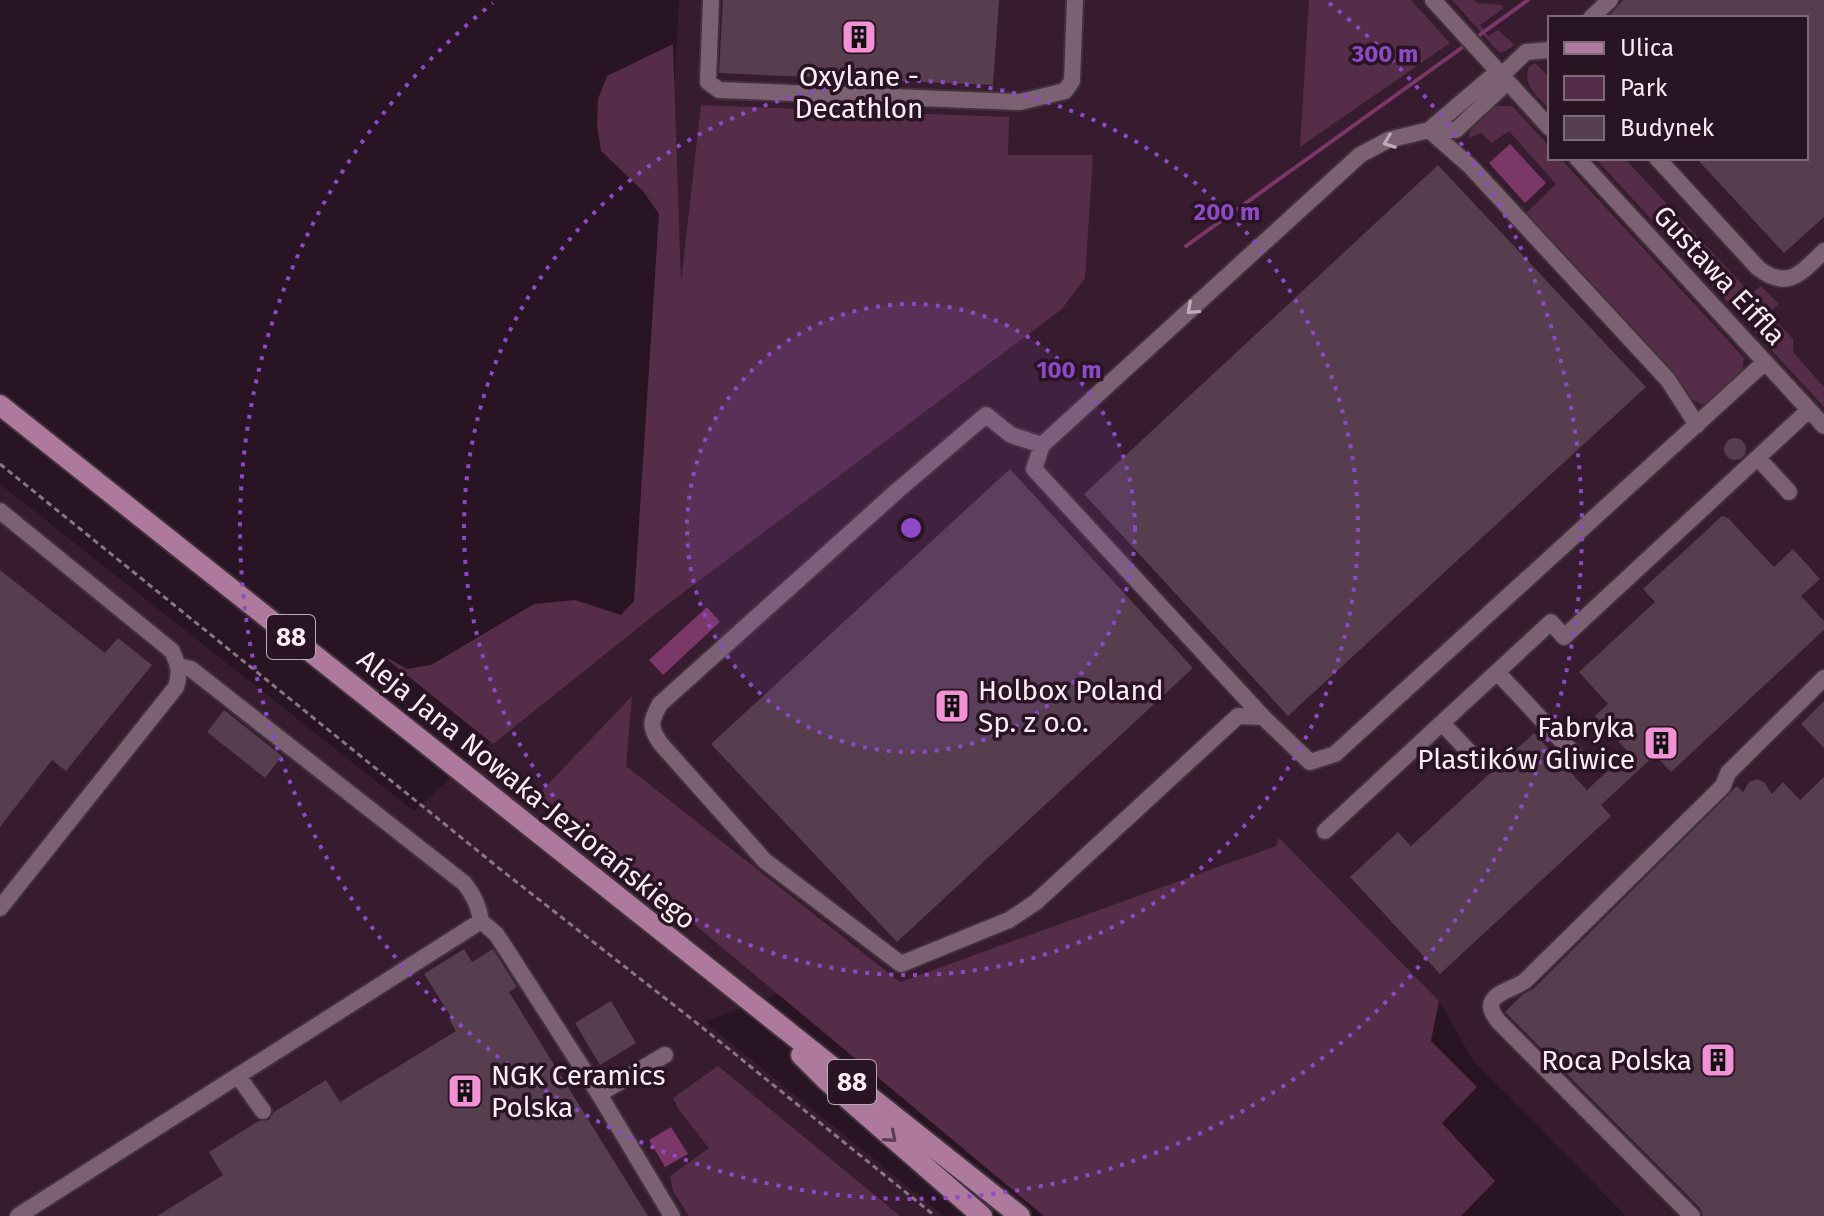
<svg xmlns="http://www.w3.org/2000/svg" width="1824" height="1216" font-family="'Fira Sans',sans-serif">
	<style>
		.built { fill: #361c2e; fill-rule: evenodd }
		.green { fill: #552d49 }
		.water { fill: #7c3769 }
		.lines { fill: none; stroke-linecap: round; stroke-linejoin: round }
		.stream { stroke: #7c3769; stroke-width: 4 }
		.building { fill: #563e4e }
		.minor-casing { stroke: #40313a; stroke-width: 20 }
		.major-casing { stroke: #40313a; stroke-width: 24 }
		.path { stroke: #887682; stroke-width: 3; stroke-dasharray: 6 4; stroke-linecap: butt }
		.minor { stroke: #7b6172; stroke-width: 16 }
		.major { stroke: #ad799d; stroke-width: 20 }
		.oneway { stroke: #c1adba }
		.oneway2 { stroke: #5e3c54 }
		.ring { fill: none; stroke: #8e49c7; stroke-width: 4; stroke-dasharray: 4 8 }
		.labels { text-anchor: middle; stroke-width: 7; stroke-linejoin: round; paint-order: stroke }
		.shield { fill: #291423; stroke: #bbaab5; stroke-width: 2 }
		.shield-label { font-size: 26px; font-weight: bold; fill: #faebf4 }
		.poi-label { font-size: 28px; fill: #faebf4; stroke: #291423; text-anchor: start }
		.street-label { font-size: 28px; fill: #faebf4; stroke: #291423 }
		.centre { fill: #8e49c7; stroke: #291423; stroke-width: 4 }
		.ring-label { font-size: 24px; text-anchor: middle; font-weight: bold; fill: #8e49c7; stroke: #291423; stroke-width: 7; stroke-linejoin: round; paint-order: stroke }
	</style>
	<rect width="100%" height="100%" fill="#291423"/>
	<!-- built -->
	<path class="built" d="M679 0H1824V1216H1626L1472 1059 1439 1001 900 982 778 994 705 1022 944 1216H0V484L414 811 645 602ZM1550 18H1806V158H1550Z"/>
	<!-- green -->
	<path class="green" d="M1309 0H1411L1450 43 1300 147Z
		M1452 0H1474L1477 3 1501 5 1504 8 1480 25 1488 36 1498 30 1515 45 1501 53 1496 49Z
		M673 44 681 283 701 105 1009 117 1008 155H1093L1085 278 1062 309 664 607 493 744 379 653 407 669 431 665 534 604 575 600 621 615 634 601 659 214 643 191 601 151 597 125 598 99 607 76Z
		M1535 63 1550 78V110C1538 96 1522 86 1529 67Z
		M1498 106H1512L1550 147V158H1560L1744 358 1742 374 1709 404H1701L1693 400 1522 217 1556 184 1509 131 1492 143 1481 133 1468 138C1473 122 1482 109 1498 106Z
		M1595 158H1624L1751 294 1761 286 1779 304 1768 313 1793 339V352L1824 387V407Z
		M632 696 626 766 900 982 1276 846 1279 838 1439 1001 1431 1041 1477 1087 1442 1123 1495 1181 1461 1216H1044L670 904 533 800Z
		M718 1066 900 1216H689L673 1191 670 1176 709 1148 679 1110 673 1098Z"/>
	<!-- water -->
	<path class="water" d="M1510 144 1546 183 1525 203 1489 163Z
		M707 607 720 622 663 675 649 660Z
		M671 1127 688 1154 665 1167 649 1140Z"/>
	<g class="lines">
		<!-- stream -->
		<path class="stream" d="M1474 39 1528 0
			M1186 246 1467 44"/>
	</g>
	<!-- building -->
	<path class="building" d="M723 0H999L993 85 719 73Z
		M1623 0H1824V217L1784 253 1696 158H1806V18H1607Z
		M1438 165 1646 387 1288 716 1084 494Z
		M1724 449a11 11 0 1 1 22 0a11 11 0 1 1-22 0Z
		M1010 469 1193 668 897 942 711 744Z
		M1722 516 1728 518 1774 567 1793 549 1820 579 1801 596 1824 621V630L1671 772 1655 755 1601 805 1611 816 1440 974 1350 877 1398 832 1411 846 1534 733 1587 790 1628 752 1595 716 1608 704 1579 672 1655 602 1643 589Z
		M0 570 105 653 118 638 152 665 66 771 52 760 0 827Z
		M1824 701V748L1801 724Z
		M224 710 282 756 265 778 207 732Z
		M1824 777V1216H1703L1700 1208 1505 1012 1522 995 1533 989 1737 786 1743 792 1749 782 1757 779 1764 782 1772 794 1783 782 1800 800Z
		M464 949 472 962 493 949 517 987 509 992 648 1216H157L223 1175 209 1152 259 1121 269 1120 274 1112 326 1080 340 1102 456 1031 450 1021 452 1018 424 974Z
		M611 1001 636 1043 600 1065 575 1023Z"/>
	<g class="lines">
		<defs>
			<path id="minor" d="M711 0 708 82 719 90 1020 102 1065 91 1072 81 1075 0
				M1433 0 1550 128
				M1591 18 1610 0
				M1429 130 1470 166 1668 380 1697 425
				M1429 130H1456L1500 89 1502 75
				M1577 158 1824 426
				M1657 158 1758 268C1788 291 1801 273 1824 251
				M1042 445 1011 435 986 415 897 491 660 704C650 722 649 727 661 744L765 861 901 964 1009 920 1036 902 1238 716 1263 717 1310 762 1335 754 1765 362
				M1758 458 1789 492
				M0 511 172 651C178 664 181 672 176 687L0 908
				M179 666 191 669 464 883C474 895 479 906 481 921
				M1497 672 1574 754
				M1263 717 1034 469 1042 445 1360 155 1388 140 1429 130 1490 78 1502 75 1526 52 1550 50
				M1442 723 1472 755
				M1325 831 1551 622 1564 637 1809 410
				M238 1076 263 1111
				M599 1094 665 1055
				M18 1216 481 921 496 934 506 949 599 1094 672 1216
				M1692 1216 1499 1022C1476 995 1509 992 1525 981L1723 786 1728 773 1824 678"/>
			<path id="major" d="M0 405 1020 1216
				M801 1055 827 1081 982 1216"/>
		</defs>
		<!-- minor casing -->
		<use href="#minor" class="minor-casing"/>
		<!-- major casing -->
		<use href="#major" class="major-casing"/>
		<!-- path -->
		<path class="path" d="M0 464 505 873 693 1020 935 1216"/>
		<!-- minor -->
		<use href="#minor" class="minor"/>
		<!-- major -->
		<use href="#major" class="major"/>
	</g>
	<!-- one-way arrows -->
	<defs><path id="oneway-chevron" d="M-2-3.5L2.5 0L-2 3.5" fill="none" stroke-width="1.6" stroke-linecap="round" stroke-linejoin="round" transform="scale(2)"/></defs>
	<g class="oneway">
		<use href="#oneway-chevron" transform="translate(1389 142) rotate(159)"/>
		<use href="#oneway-chevron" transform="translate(1192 309) rotate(138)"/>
	</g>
	<use class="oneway2" href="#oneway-chevron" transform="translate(891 1137) rotate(41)"/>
	<!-- distance rings -->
	<circle cx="911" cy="528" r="224" fill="#8e49c7" fill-opacity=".12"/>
	<g class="ring">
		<circle cx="911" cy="528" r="224"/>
		<circle cx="911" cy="528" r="447"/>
		<path d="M1329 3A671 671 0 1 1 493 3"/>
	</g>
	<!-- icons -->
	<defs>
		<symbol id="building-square" viewBox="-11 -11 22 22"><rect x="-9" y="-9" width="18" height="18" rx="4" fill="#f391d6" stroke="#291423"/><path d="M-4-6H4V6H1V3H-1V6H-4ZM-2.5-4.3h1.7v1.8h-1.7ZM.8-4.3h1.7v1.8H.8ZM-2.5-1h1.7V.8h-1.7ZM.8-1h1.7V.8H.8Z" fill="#111"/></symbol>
	</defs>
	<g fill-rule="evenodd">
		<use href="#building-square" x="839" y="17" width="40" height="40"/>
		<use href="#building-square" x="932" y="686" width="40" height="40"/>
		<use href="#building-square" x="1641" y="723" width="40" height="40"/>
		<use href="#building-square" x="1698" y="1040" width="40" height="40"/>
		<use href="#building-square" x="445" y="1071" width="40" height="40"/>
	</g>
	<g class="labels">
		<!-- shield labels -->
		<g class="shield">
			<rect x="267" y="615" width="48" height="44" rx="6"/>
			<rect x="828" y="1060" width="48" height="44" rx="6"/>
		</g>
		<g class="shield-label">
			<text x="291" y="646">88</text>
			<text x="852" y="1091">88</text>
		</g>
		<!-- poi labels -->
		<g class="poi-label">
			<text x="859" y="86" text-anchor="middle">Oxylane -<tspan x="859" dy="32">Decathlon</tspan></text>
			<text x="978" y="700">Holbox Poland<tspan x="978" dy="32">Sp. z o.o.</tspan></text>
			<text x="1635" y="737" text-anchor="end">Fabryka<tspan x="1635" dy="32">Plastików Gliwice</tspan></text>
			<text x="1692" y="1070" text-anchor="end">Roca Polska</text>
			<text x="491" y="1085">NGK Ceramics<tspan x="491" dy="32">Polska</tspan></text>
		</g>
		<!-- street labels -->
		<g class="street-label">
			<text transform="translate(1720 275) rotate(47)" y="10">Gustawa Eiffla</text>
			<text transform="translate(527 789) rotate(39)" y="10">Aleja Jana Nowaka-Jeziorańskiego</text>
		</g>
	</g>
	<circle cx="911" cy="528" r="12" class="centre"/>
	<g class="ring-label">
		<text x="1385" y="62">300 m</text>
		<text x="1227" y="220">200 m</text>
		<text x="1069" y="378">100 m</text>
	</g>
	<!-- legend -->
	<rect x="1548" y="16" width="260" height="144" fill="#291423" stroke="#7d6a77" stroke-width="2"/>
	<rect x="1564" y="42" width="40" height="12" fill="#ad799d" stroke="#7d6a77" stroke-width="2"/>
	<text x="1620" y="56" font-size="24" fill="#faebf4">Ulica</text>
	<rect x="1564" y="76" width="40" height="24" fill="#552d49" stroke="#7d6a77" stroke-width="2"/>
	<text x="1620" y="96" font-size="24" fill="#faebf4">Park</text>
	<rect x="1564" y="116" width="40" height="24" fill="#563e4e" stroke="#7d6a77" stroke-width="2"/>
	<text x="1620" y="136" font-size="24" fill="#faebf4">Budynek</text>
</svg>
